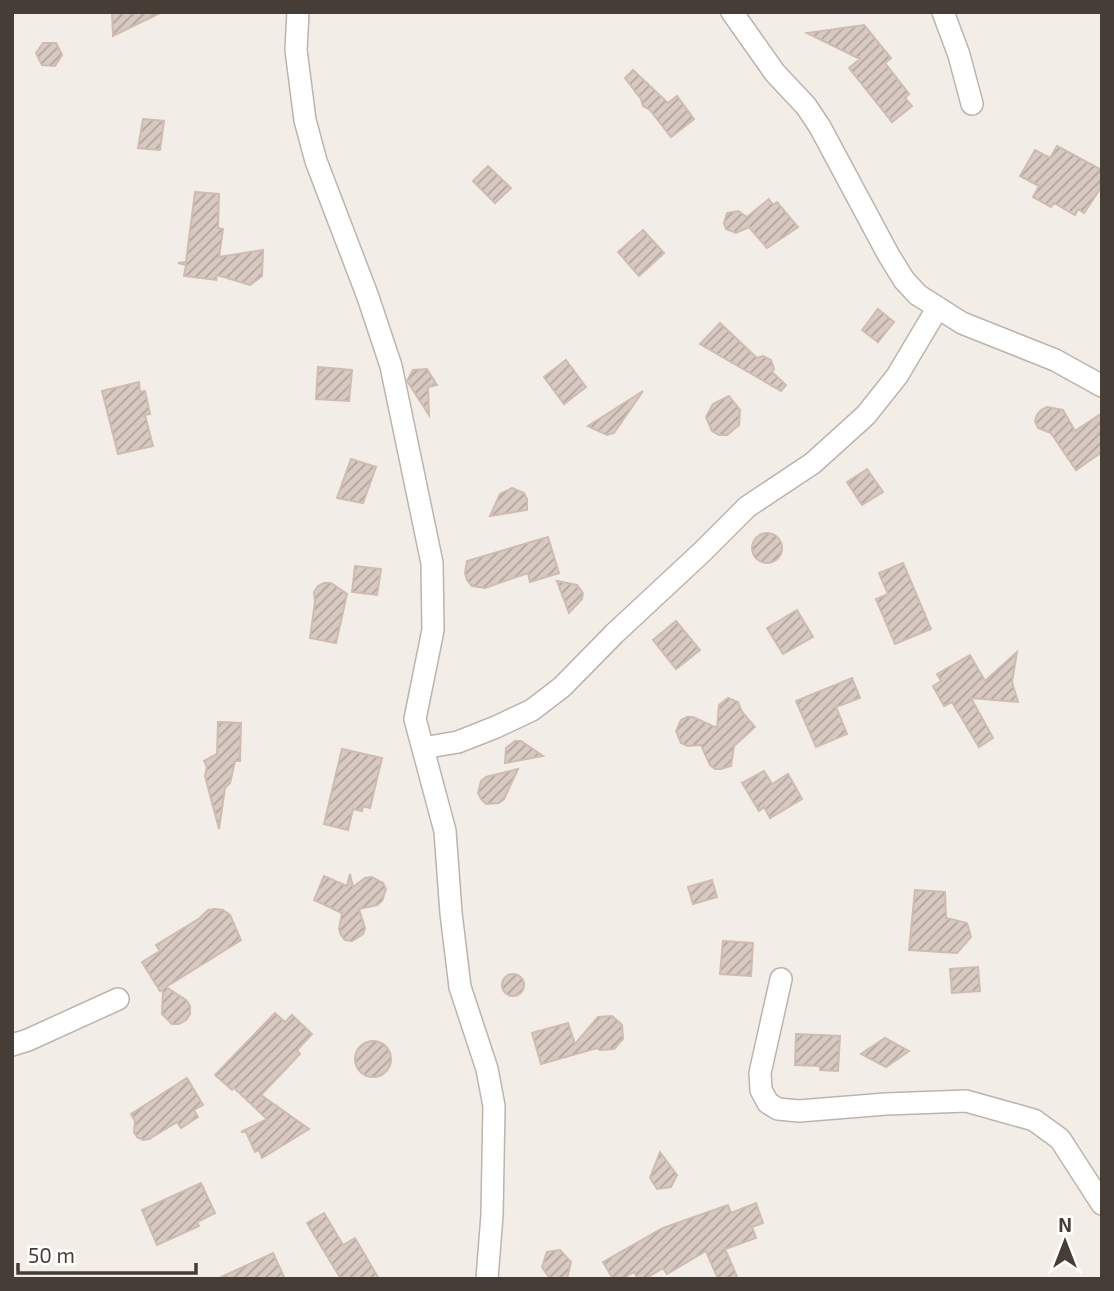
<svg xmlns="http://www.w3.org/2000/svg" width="1114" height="1291" font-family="'Exo 2',sans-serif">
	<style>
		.building { fill: url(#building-hatch); stroke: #cfbcb1; stroke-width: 2 }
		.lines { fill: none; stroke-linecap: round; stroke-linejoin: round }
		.minor-casing { stroke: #bfb3ab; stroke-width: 24 }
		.minor { stroke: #fff; stroke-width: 21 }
	</style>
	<defs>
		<pattern id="building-hatch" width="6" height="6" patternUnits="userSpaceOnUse" patternTransform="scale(1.75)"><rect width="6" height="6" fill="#d8c9c1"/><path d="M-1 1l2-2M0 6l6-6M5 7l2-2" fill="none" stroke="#b1a49e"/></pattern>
	</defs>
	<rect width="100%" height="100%" fill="#f3ede8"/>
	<!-- building -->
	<path class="building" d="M112 12H162L113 36Z
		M864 25 891 58 885 63 909 94 905 98 912 106 892 122 849 68 860 59 807 33Z
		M43 43H56L62 55 55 66 42 65 36 53Z
		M633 70 668 103 677 96 694 119 671 137 650 110 643 106 641 99 625 78Z
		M143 119 164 121 160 150 138 148Z
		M1057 146 1102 170V186L1084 213 1078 209 1075 215 1054 203 1051 207 1033 197 1039 186 1020 176 1035 150 1050 158Z
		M488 166 511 188 495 203 473 181Z
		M195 192 219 194 218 228 223 229 219 257 263 250 262 276 250 285 217 275 216 280 184 276 186 265 178 263 186 262Z
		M769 199 773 205 777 202 798 227 767 248 749 227 736 233 726 229 724 223 727 213 738 211 747 217Z
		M643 230 664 253 639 276 618 252Z
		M878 309 894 322 878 342 862 330Z
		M720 323 757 358 763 356 771 360 774 369 772 372 786 385 781 391 700 344Z
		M566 360 586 387 564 404 544 377Z
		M318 367 352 370 349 401 316 399Z
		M427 369 437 385 428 387 429 415 407 381 413 370Z
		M139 382 140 392 145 391 150 414 145 415 153 446 118 454 102 391Z
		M643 391 614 433 607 435 588 426Z
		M729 396 740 410 739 425 727 435H719L712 431 706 417 713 404Z
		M1047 407 1063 410 1075 431 1102 413V452L1076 470 1051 433 1038 428 1035 421 1037 415 1041 410Z
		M351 459 376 467 363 503 337 498Z
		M867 469 883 492 862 505 847 482Z
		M512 488 524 493 527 499V510L490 516 500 494Z
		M752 548a15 15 0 1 1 30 0a15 15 0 1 1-30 0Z
		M548 537 559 573 530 582 528 573 485 588 472 586 467 580 465 573 467 561Z
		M903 563 931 629 895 644 876 599 888 594 879 573Z
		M355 566 381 569 377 595 352 592Z
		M557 581 577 585 583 593 582 599 569 613Z
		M324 583H331L347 594 336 643 310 638 315 602 314 592 318 586Z
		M797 610 813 637 783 654 767 628Z
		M676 621 700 650 676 669 653 640Z
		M1017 652 1012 682 1018 702 971 698 993 738 979 747 952 702 944 706 933 686 941 681 937 674 970 655 985 681Z
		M852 678 860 698 836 707 847 734 816 747 796 701Z
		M728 698 738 702 742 712 755 727 734 746 731 766 721 769H715L710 765 701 745 688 746 681 743 676 731 681 720 687 717H693L717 728 719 705Z
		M218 722 241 723 240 761H235L230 783 225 788 219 829 205 776 207 767 204 761 217 754Z
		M515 741H521L543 756 505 763 506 748Z
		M342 749 382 758 370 808 363 806 362 811 353 809 348 830 324 824Z
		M518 769 504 799 499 803 486 804 481 799 478 793 481 781 486 777Z
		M764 771 772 784 788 774 802 799 770 818 764 807 759 811 742 783Z
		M350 874 353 887 365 878 372 877 383 883 386 889 382 901 377 905 359 909 365 928 363 934 352 941 345 940 341 935 339 929 342 913 314 900 324 876 347 886Z
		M712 880 717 897 693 904 688 887Z
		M915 890 945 892 946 918 967 923 971 937 957 953 909 950Z
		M215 909 223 910 230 915 241 940 166 987 186 1000 190 1006V1014L186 1020 179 1024H172L162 1014 163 990 160 991 142 962 160 951 156 945 200 918 208 910Z
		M723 941 753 943 751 976 720 974Z
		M978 967 980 991 952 993 950 969Z
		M502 985a11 11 0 1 1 22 0a11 11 0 1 1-22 0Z
		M275 1013 285 1022 292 1015 312 1034 297 1050 300 1054 261 1095 309 1129 262 1158 259 1150 255 1152 246 1132H241L267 1119 234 1088 232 1090 215 1075Z
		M612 1016 622 1025 623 1039 614 1049 600 1050 597 1048 541 1064 532 1033 568 1023 575 1044 598 1017Z
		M796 1034 840 1036 838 1071 820 1070V1066L795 1065Z
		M885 1038 909 1051 886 1067 861 1054Z
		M355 1059a18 18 0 1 1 36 0a18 18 0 1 1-36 0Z
		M187 1078 203 1105 194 1110 198 1117 181 1128 177 1122 149 1139 143 1140 137 1137 134 1132 135 1121 131 1114Z
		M660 1152 677 1175 671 1187 657 1189 650 1178Z
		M201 1183 215 1213 197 1222 199 1226 157 1245 142 1210Z
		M756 1203 763 1223 752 1227 756 1238 725 1249 738 1279H718L706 1251 667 1274 663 1268 645 1279H638L634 1272 622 1279H613L603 1262 663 1228 728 1205 731 1213Z
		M324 1213 343 1245 355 1238 379 1279H341L307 1223Z
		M560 1250 571 1262 567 1279H550L542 1267 547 1252Z
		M273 1253 285 1279H217Z"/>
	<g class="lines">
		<defs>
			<path id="minor" d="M298 12 296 50 305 120 316 161 368 297 391 366 432 563 433 630 415 719 445 831 451 913 460 987 487 1069 494 1106 492 1215 487 1279
				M732 12 775 73 806 106 820 127 888 254 904 280 918 295 962 323 1055 360 1102 386
				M943 12 959 55 972 104
				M423 748 458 742 496 727 532 710 562 687 615 633 701 553 747 507 813 463 866 415 897 376 937 309
				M781 979 760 1073 761 1090 768 1103 778 1109 799 1111 886 1104 966 1101 1034 1120 1060 1139 1102 1204
				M12 1045 28 1040 118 999"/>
		</defs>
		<!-- minor casing -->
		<use href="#minor" class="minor-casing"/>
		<!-- minor -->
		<use href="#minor" class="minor"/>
	</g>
	<!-- border -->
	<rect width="1114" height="1291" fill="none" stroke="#473d37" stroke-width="28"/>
	<!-- north arrow -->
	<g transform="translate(1065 1242)" stroke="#ffffff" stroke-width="5" paint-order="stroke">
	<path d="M0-5L12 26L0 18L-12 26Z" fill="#473d37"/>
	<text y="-10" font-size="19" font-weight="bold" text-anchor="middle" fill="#473d37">N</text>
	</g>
	<!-- scale -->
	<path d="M18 1263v10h178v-10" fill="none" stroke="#473d37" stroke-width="3.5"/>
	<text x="28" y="1263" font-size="21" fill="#473d37" stroke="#ffffff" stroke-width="5" paint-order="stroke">50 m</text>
</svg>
